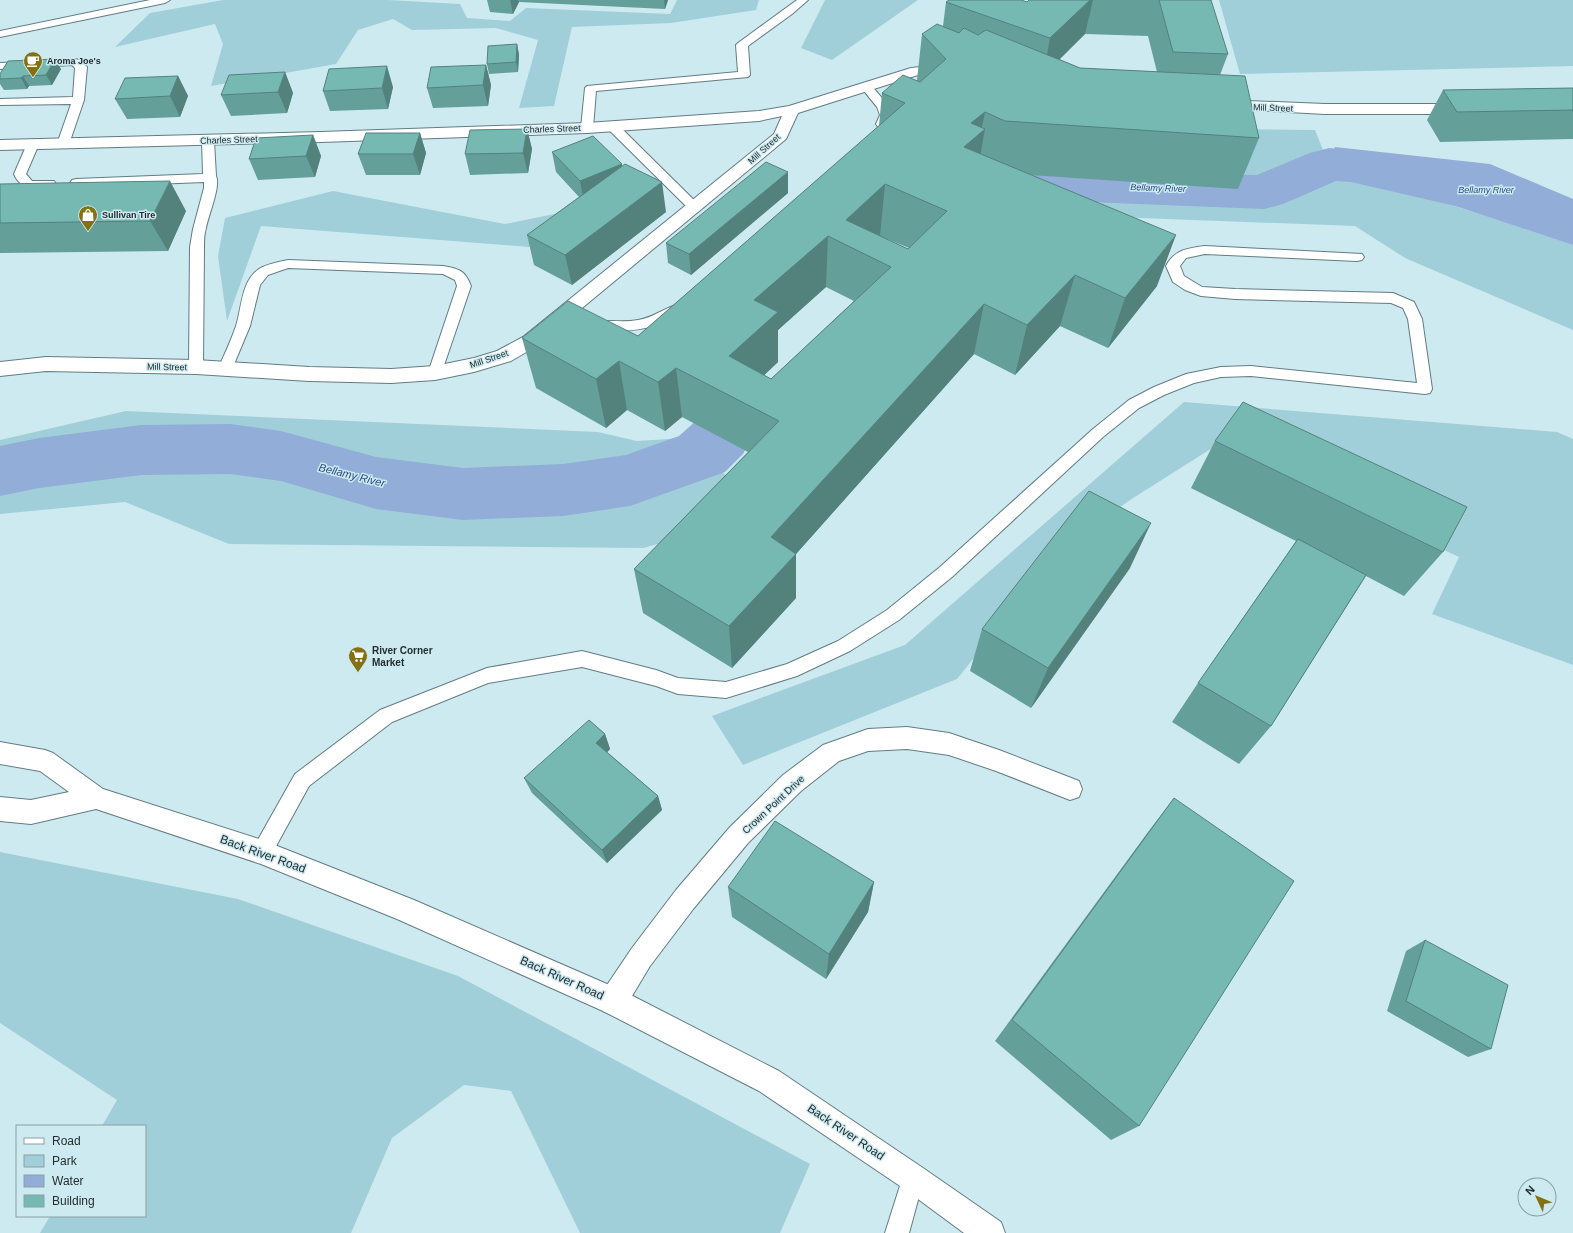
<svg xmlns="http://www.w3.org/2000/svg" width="1573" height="1233" font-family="Arial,sans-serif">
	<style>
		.green { fill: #a1cfd9 }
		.water { fill: #91add8 }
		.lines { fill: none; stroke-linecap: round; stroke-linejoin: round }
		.river { fill: #91add8; fill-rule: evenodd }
		.service-casing { stroke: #627c82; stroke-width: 2 }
		.minor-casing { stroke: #627c82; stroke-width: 2 }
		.tertiary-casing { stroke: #627c82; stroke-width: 2 }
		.service { fill: #fff; fill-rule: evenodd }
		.minor { fill: #fff; fill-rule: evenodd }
		.tertiary { fill: #fff; fill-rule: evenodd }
		.wall { fill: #659f9a; fill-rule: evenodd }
		.shaded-wall { fill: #53827d }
		.building { fill: #76b9b3; stroke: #53827d; fill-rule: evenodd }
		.labels { text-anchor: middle; stroke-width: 3; stroke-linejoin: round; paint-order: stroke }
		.far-poi-label { font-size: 9px; font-weight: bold; fill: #232e30; stroke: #ceeaf1; text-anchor: start }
		.far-street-label { font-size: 9px; fill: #232e30; stroke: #ceeaf1 }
		.far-water-label { font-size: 9px; font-style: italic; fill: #294d83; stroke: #ceeaf1 }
		.poi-label { font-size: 10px; font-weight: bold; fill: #232e30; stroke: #ceeaf1; text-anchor: start }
		.street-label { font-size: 10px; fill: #232e30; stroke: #ceeaf1 }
		.water-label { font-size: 11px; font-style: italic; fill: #294d83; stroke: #ceeaf1 }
		.near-street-label { font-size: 12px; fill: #232e30; stroke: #ceeaf1 }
	</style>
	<rect width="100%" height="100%" fill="#ceeaf1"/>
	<!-- green -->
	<path class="green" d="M223 0H388L460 4 467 18 510 21 526 8 670 14 677 0H759L756 10 671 23 572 27 554 106 519 108 538 40 496 28 412 30 393 19 358 30 336 64 211 86 223 44 215 24 115 47 150 13Z
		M825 0H918L832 60 801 48Z
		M1219 0H1573V66L1240 74Z
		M1234 129 1315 130 1329 165 1571 244 1573 245V330L1405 258 1355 226 1113 217 1084 184 1249 194Z
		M333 191 505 224 598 205 529 247 261 226 227 321 218 256 225 218Z
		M1184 402 1557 432 1573 439V665L1432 614 1459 557 1217 445 1130 500 1061 550 957 679 743 765 712 716 905 645Z
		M126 411 598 432 637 441 684 438 740 488 717 528 643 548 229 544 125 502 0 514V440Z
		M0 852 238 899 458 976 810 1164 780 1233H580L511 1091 464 1085 392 1138 351 1233H40L50 1216H145V1126H102L117 1100 0 1023Z"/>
	<!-- water -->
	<path class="water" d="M1335 147 1490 164 1573 199V245L1329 164Z"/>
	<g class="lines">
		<!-- river -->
		<path class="river" d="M1329 148 1351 150 1507 184 1573 201V236L1499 216 1351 182 1336 181 1283 204 1264 209 1038 200C1019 204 993 226 974 224 968 223 962 221 956 219L948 207 956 195 997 176 1038 168 1257 175 1310 153Z
			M720 413 743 420 752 437 743 454 725 472 630 506 563 516 463 520 376 509 281 481 230 474 141 475 39 488 0 496V446L39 438 141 425 230 424 281 431 376 457 463 468 563 464 626 455 679 436 697 420Z"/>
		<defs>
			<path id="service" d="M150 0H170L165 3 0 37V31Z
				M797 0H808L792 14 748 46 750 75 748 77 596 91 593 128 591 131H583L581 128 585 88 587 86 738 72 736 45 738 43Z
				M75 59 79 60 87 67 84 100 69 144 67 147H59L57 144 71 104 0 105V99L73 97 75 68 72 65 0 69V63Z
				M866 83 870 84 887 104 892 115 886 127H878L876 124 880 115 877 107 860 86 862 84Z
				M612 122 616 123 699 205 701 208 699 211H691L608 129 606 126 608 123Z
				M208 137 212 138 214 141 216 176C221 186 208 216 206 228 204 234 204 241 204 247L203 367 201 371 196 372 191 371 189 367 190 247 193 229 204 188V182L76 187 72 186 70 183 72 180 76 179 203 174 202 141 204 138Z
				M33 140 37 141 39 144 26 174 32 181H54L56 184 54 187C38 191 21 191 14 174L27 144 29 141Z
				M1205 246 1362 254 1364 257 1362 260 1357 261 1205 254 1186 258 1180 266 1184 276 1202 287 1235 289 1393 293 1414 302 1422 319 1432 389 1430 393 1425 394 1251 376 1221 377 1194 383 1164 395 1139 408 1103 437 952 577 899 620 850 651 797 676 726 698 678 694 656 686 582 667 488 683 392 722 309 786 269 859 262 861 255 859 252 852 255 845 295 774 380 710 487 668 582 651 656 670 678 678 726 682 787 664 838 641 887 610 940 567 1093 429 1129 400 1154 387 1186 374 1221 367 1251 366 1417 383 1408 319 1403 308 1391 303 1235 299 1201 296 1185 290 1173 282 1166 266C1174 250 1188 248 1205 246Z
				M288 260 443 266C459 269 465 270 471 286L440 377 435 378 430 377 428 373 457 286 455 280 443 274 288 268 268 275 260 285 250 326 232 369 230 373 225 374 220 373 218 369C224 355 231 341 236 326 242 308 241 281 259 269 267 264 278 262 288 260Z
				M676 305 681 307 683 310C671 329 613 335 593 329L591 326 593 323C606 319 623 323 638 320 652 318 663 309 676 305Z
				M913 1167 921 1170 924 1178 909 1233H885L905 1170Z"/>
			<path id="minor" d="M949 64 954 65 956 68 954 71 918 75 798 113 786 139 535 347 511 361 474 372 435 380 391 383 309 381 196 374 46 371 0 376V362L46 357 196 360 309 367 391 369 435 366 474 358 497 351 523 337 774 134 782 116 759 121 587 133 321 142 0 150V140L321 132 587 123 759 111 789 106 911 68Z
				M1222 100 1325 104H1462L1467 106 1470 109 1467 112 1462 114H1325L1217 108 1214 105 1217 102Z
				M907 727 949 733 999 750 1079 781 1082 789 1079 797 1070 800 996 771 949 755 907 749 868 751 839 761 801 791 748 843 694 908 650 966 623 1011 613 1015 603 1011 599 1001 603 991 632 948 676 890 730 827 783 775 823 745 868 729Z"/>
			<path id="tertiary" d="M0 742 45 750 53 753 103 789 262 840 414 900 623 991 779 1071 923 1168 1001 1222 1005 1233H964L903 1188 759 1091 603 1011 397 919 261 864 96 809 31 824 0 821V797L31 800 69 792 40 771 0 764Z"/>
		</defs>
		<!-- service casing -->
		<use href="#service" class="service-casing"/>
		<!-- minor casing -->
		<use href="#minor" class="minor-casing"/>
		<!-- tertiary casing -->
		<use href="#tertiary" class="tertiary-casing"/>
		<!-- service -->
		<use href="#service" class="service"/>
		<!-- minor -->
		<use href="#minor" class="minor"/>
		<!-- tertiary -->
		<use href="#tertiary" class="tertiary"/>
	</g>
	<!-- wall -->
	<path class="wall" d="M487 0H668L665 9 519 2 513 14 490 12Z
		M1029 0H1159L1228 54 1220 75 1259 138 1238 189 1030 175 1157 286 1108 348 1060 326 1015 375 974 354 796 554V598L732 668 643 613 634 569 748 452 682 417 665 431 627 410 606 428 536 388 522 338 638 336 879 126 882 93 917 80 922 34 943 26 946 2H1027ZM1085 34 1148 36 1157 72 1080 68 1059 59ZM880 236 909 248 908 249ZM826 287 854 301 771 379 764 375 778 362V330Z
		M517 44 519 55 518 72 489 74 487 64Z
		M486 65 491 85 488 106 433 108 427 88Z
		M61 69 52 85 29 86 27 89 4 90 0 84V74Z
		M285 72 293 93 287 113 231 116 221 95Z
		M178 76 188 96 180 117 127 119 115 99Z
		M393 87 388 109 330 111 323 91Z
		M1573 88V139L1440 142 1427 120 1443 90Z
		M527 129 532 149 528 173 470 175 465 154Z
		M420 133 426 153 420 175H366L358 154Z
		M313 135 321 156 315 177 258 180 249 159Z
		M552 152 622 164V166L666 212 572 285 534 265 527 235 579 197 556 172Z
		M788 172V193L691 275 668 263 666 243Z
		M0 184 186 211 168 251 0 253Z
		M1215 441 1443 552 1404 596 1366 576 1271 726 1239 764 1172 722 1198 683 1296 541 1191 488Z
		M1130 568 1031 708 970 671 982 629Z
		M605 734 610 749 607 752 658 796 662 810 607 863 532 793 524 778Z
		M1174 798 1139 1126 1111 1140 995 1041 1148 832Z
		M874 882 868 912 826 979 732 917 728 887Z
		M1425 940 1491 1049 1468 1057 1387 1011 1406 951Z"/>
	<!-- shaded-wall -->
	<path class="shaded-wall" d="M510 0H518L519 2 513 14Z
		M664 0H668L665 9Z
		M1090 0H1093L1085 34 1043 76 1050 38Z
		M517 44 519 55 518 72 516 62Z
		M55 59 61 69 52 85 46 75Z
		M486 65 491 85 488 106 483 85Z
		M387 66 393 87 388 109 382 88Z
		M285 72 293 93 287 113 278 92Z
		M23 76 29 86 27 89 21 78Z
		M178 76 188 96 180 117 170 96Z
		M985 112 981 132 985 129 976 180 964 147 971 123Z
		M527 129 532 149 528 173 523 153Z
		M420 133 426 153 420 175 413 154Z
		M313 135 321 156 315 177 306 156Z
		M622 164 625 185 584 202 580 181Z
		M788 172V193L691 275 689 254Z
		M170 181 186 211 168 251 150 221Z
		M662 182 666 212 572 285 565 255Z
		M885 184 880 236 862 253 846 220Z
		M1176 235 1157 286 1108 348 1125 298Z
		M828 236 826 287 778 330V362L738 400 729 356 754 300Z
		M1075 275 1060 326 1015 375 1027 325Z
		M984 304 974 354 796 554V598L732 668 729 626 771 537Z
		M619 361 627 410 606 428 596 379Z
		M676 368 682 417 665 431 658 382Z
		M1151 523 1130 568 1031 708 1048 668Z
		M605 734 610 749 602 758 596 743Z
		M658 796 662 810 607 863 602 850Z
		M874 882 868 912 826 979 829 954Z"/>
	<!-- building -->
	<path class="building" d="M949 0H1021L1027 2 1029 0H1090L1050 38 946 2Z
		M1159 0H1211L1228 54 1173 52Z
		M937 24 959 33 964 28 978 35 986 30 1080 68 1245 76 1259 138 1005 121 985 112 971 123 985 129 964 147 1176 235 1125 298 1075 275 1027 325 984 304 771 537 796 554 729 626 634 569 779 421 676 368 658 382 619 361 596 379 522 338 568 301 638 336 905 103 882 93 903 75 920 82 946 59 922 34ZM885 184 947 211 908 249 846 220ZM828 236 891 267 771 379 729 356 778 312 754 300Z
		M517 44 516 62 487 64 488 46Z
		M55 59 46 75 23 76 21 78 0 79V74L8 61Z
		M486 65 483 85 427 88 431 67Z
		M387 66 382 88 323 91 329 69Z
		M285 72 278 92 221 95 229 75Z
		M178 76 170 96 115 99 125 78Z
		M1573 88V110L1457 112 1443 90Z
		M527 129 523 153 465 154 470 130Z
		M366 133H420L413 154H358Z
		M313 135 306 156 249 159 256 138Z
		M593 136 622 164 580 181 552 152Z
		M766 162 788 172 689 254 666 243Z
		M625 164 662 182 565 255 527 235Z
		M170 181 150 221 0 223V184Z
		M1243 402 1467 507 1443 552 1215 441Z
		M1089 491 1151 523 1048 668 982 629Z
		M1298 539 1366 575 1271 726 1198 683Z
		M589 720 605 734 596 743 658 796 602 850 524 778Z
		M1174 798 1294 881 1139 1126 1012 1020Z
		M775 821 874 882 829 954 728 887Z
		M1425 940 1508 985 1491 1049 1406 1001Z"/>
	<!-- icons -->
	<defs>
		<symbol id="cafe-pin" viewBox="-11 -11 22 30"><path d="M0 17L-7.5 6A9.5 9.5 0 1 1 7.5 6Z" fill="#857112" stroke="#ceeaf1"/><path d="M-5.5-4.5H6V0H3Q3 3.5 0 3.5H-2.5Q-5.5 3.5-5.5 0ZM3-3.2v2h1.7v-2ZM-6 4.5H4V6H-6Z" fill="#fff"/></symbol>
		<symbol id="shop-pin" viewBox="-11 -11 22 30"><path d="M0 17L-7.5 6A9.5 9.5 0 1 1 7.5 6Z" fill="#857112" stroke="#ceeaf1"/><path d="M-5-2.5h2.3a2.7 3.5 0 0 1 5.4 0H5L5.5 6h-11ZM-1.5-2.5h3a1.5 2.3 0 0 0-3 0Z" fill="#fff"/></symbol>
		<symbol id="supermarket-pin" viewBox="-11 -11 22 30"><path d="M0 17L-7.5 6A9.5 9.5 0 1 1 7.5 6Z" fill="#857112" stroke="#ceeaf1"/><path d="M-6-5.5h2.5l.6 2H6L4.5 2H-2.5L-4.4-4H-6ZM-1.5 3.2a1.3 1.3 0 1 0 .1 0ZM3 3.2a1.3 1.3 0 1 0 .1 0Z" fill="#fff"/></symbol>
	</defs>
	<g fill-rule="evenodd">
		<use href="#cafe-pin" x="22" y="50" width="22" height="30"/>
		<use href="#shop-pin" x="77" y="204" width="22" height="30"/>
		<use href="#supermarket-pin" x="347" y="645" width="22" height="30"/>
	</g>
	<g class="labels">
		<!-- far-poi labels -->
		<g class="far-poi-label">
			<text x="47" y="64">Aroma Joe's</text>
			<text x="102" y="218">Sullivan Tire</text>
		</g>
		<!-- far-street labels -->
		<g class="far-street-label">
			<text transform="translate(1273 108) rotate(2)" y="3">Mill Street</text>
			<text transform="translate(552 129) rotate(-2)" y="3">Charles Street</text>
			<text transform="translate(229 140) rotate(-2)" y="3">Charles Street</text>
			<text transform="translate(764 149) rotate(-42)" y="3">Mill Street</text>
			<text transform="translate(489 359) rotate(-19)" y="3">Mill Street</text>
			<text transform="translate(167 367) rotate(1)" y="3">Mill Street</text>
		</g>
		<!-- far-water labels -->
		<g class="far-water-label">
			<text transform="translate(1158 188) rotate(2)" y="3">Bellamy River</text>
			<text x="1486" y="193">Bellamy River</text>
		</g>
		<!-- poi labels -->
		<g class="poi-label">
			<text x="372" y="654">River Corner<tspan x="372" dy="12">Market</tspan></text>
		</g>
		<!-- street labels -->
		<g class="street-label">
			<text transform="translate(773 804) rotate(-43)" y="4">Crown Point Drive</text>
		</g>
		<!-- water labels -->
		<g class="water-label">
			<text transform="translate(352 475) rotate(14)" y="4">Bellamy River</text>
		</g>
		<!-- near-street labels -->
		<g class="near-street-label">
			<text transform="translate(263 854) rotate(20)" y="4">Back River Road</text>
			<text transform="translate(562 978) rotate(24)" y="4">Back River Road</text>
			<text transform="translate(846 1132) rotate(34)" y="4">Back River Road</text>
		</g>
	</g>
	<!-- legend -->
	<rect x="16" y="1125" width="130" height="92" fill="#ceeaf1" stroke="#8a9fa4"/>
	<rect x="24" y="1138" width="20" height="6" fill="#ffffff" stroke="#8a9fa4"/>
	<text x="52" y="1145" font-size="12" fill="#232e30">Road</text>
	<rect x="24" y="1155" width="20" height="12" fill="#a1cfd9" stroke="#8a9fa4"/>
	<text x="52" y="1165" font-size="12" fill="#232e30">Park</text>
	<rect x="24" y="1175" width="20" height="12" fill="#91add8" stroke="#8a9fa4"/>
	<text x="52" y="1185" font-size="12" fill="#232e30">Water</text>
	<rect x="24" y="1195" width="20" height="12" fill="#76b9b3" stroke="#8a9fa4"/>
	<text x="52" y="1205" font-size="12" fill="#232e30">Building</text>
	<!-- north arrow -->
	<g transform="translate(1537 1197) rotate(314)"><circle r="19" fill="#ceeaf1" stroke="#8a9fa4"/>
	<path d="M0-3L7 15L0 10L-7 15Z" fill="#857112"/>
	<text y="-6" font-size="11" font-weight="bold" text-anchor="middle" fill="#232e30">N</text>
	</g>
</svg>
